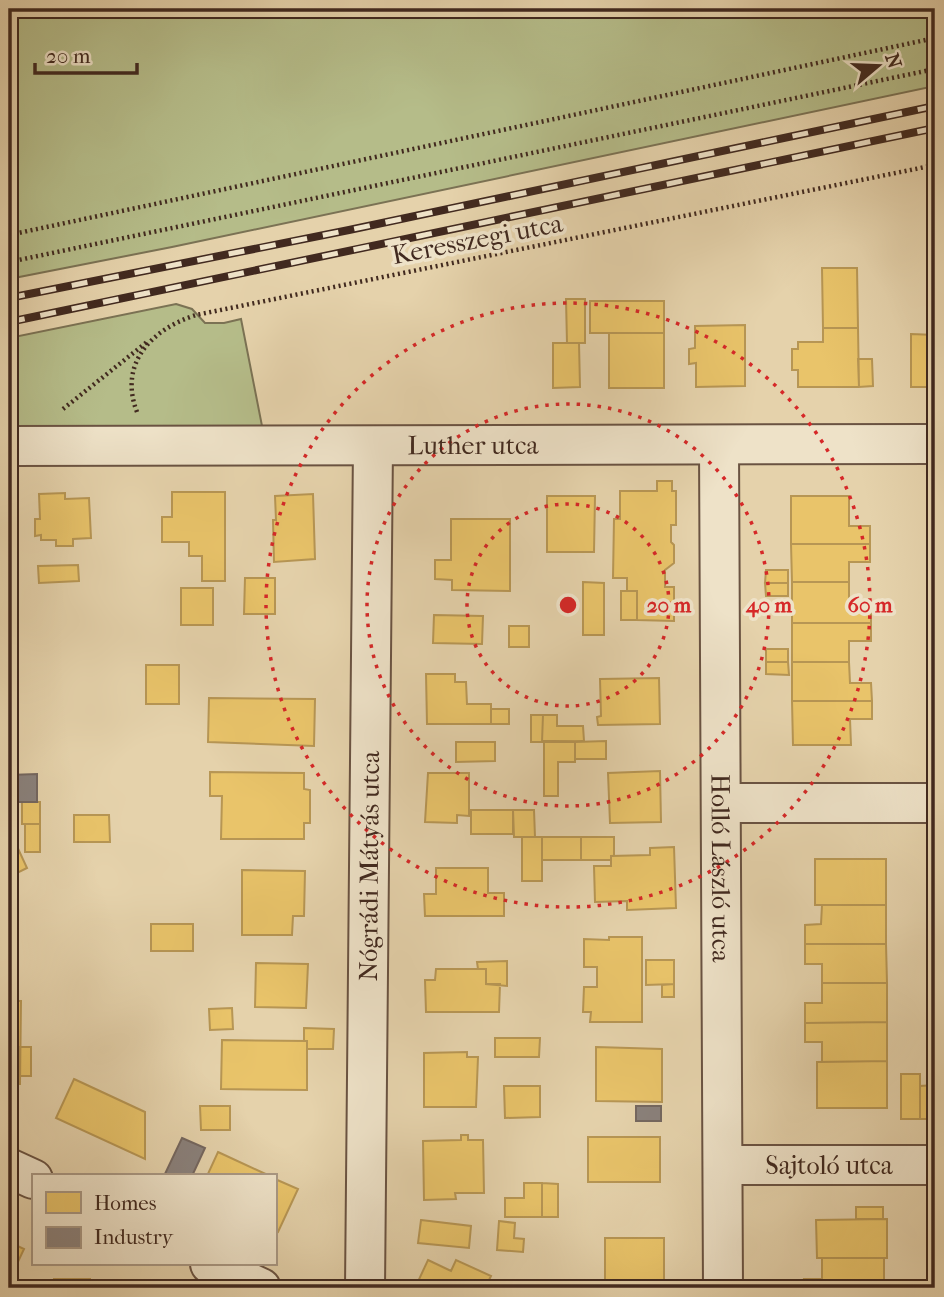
<svg xmlns="http://www.w3.org/2000/svg" width="944" height="1297" font-family="'IM FELL French Canon',serif">
	<style>
		.green { fill: #b5bc89; stroke: #7b7254; stroke-width: 2 }
		.homes { fill: #e9c46a; stroke: #b79654; stroke-width: 2 }
		.industry { fill: #8a817c; stroke: #746760; stroke-width: 2 }
		.lines { fill: none; stroke-linecap: round; stroke-linejoin: round }
		.minor-casing { stroke: #6a5342; stroke-width: 42 }
		.path { stroke: #41291f; stroke-width: 4.5; stroke-dasharray: 2 3.5; stroke-linecap: butt }
		.minor { stroke: #eee2c8; stroke-width: 38 }
		.rail-casing { stroke: #41291f; stroke-width: 8 }
		.rail { stroke: #eee2c8; stroke-width: 5; stroke-dasharray: 16; stroke-linecap: butt }
		.ring { fill: none; stroke: #d62828; stroke-width: 3.5; stroke-dasharray: 3.5 7 }
		.labels { text-anchor: middle; stroke-width: 7; stroke-linejoin: round; paint-order: stroke }
		.street-label { font-size: 26px; fill: #41291f; stroke: #eee2c8 }
		.centre { fill: #d62828; stroke: #eee2c8; stroke-width: 3.5 }
		.ring-label { font-size: 21px; text-anchor: middle; font-weight: bold; fill: #d62828; stroke: #eee2c8; stroke-width: 7; stroke-linejoin: round; paint-order: stroke }
	</style>
	<rect width="100%" height="100%" fill="#e5d2ab"/>
	<filter id="stains"><feTurbulence type="fractalNoise" baseFrequency=".00286" numOctaves="4"/><feColorMatrix values="0 0 0 0 .2 0 0 0 0 .09 0 0 0 0 .02 0 0 0 .5 -.17"/></filter>
	<radialGradient id="worn" r=".72"><stop offset=".6" stop-color="#630" stop-opacity="0"/><stop offset="1" stop-color="#630" stop-opacity=".3"/></radialGradient>
	<!-- green -->
	<path class="green" d="M9 9H405L590 18 591 9H935V86L172 247 9 279Z
		M176 304 192 309 205 323H224L241 319 263 431 9 432V338Z"/>
	<!-- homes -->
	<path class="homes" d="M822 268H857L858 328H823Z
		M566 299H585V343H567Z
		M590 301H664V333H590Z
		M745 325V386L696 387V363L689 364V349L695 348V326Z
		M823 328H858L859 387H798V370H792V349H798V342H823Z
		M609 333H664V388H609Z
		M911 334 935 335V387H911Z
		M553 343H579L580 387 553 388Z
		M858 359H872L873 386 859 387Z
		M657 481H672V491H676V525H671V542L674 545V563L665 570V587H674V621L637 620V591H627V578H613L614 519H620V491H657Z
		M932 487H935V550L932 551Z
		M172 492H225V581H202V556H189V542H162V517H172Z
		M65 493V499L89 498 91 538 73 539V546H56V540H41V535L35 536V519H40L39 494Z
		M313 494 315 559 274 562 273 520H276L275 496Z
		M547 496H595L594 552H547Z
		M791 496H849V526H870V544H791Z
		M451 519H510V591L452 590V580L435 579V560H451Z
		M791 544H870V562H849V582H792Z
		M78 565 79 581 39 583 38 566Z
		M766 570H788V583H765Z
		M245 578H275V614H244Z
		M583 582 604 583V635H583Z
		M792 582H849V605L871 604V623H792Z
		M765 583H788V596H766Z
		M181 588H213V625H181Z
		M621 591H637V620H621Z
		M434 615 483 616 482 644 433 643Z
		M792 623H871V641H849V662H792Z
		M509 626H529V647H509Z
		M766 649H788V662H766Z
		M766 662H788L789 675 766 674Z
		M792 662H849L850 683H871L872 701H792Z
		M146 665H179V704H146Z
		M426 674H455V682H466L467 704H491V724H427Z
		M659 678 660 724 598 725 597 717 601 716 600 679Z
		M209 698 315 699 314 746 208 742Z
		M792 701H872V719H850L851 745H793Z
		M491 709H509V724H491Z
		M531 715H543L542 742H531Z
		M543 715H557V726H583L584 741 542 742Z
		M544 741 575 742V762H558V796H544Z
		M606 741V759H575V742Z
		M456 742H495V761L456 762Z
		M660 771 661 822 610 823 608 773Z
		M210 772 304 773V789L310 790V823H304V839H221L222 796H210Z
		M428 773H469V816L457 815V823L425 822Z
		M22 802H40V824H22Z
		M471 810H513V834H471Z
		M513 810H534L535 837H514Z
		M74 815H109L110 842H74Z
		M25 824H40V852H25Z
		M9 829 27 868 9 877Z
		M522 837H542V881H522Z
		M542 837H581V860H542Z
		M581 837H614V856H611V860H581Z
		M674 847 676 908 627 910V901L595 902 594 866H611V856L650 855V848Z
		M815 859H886V905H815Z
		M436 868H488V893H504V916H425L424 894H436Z
		M242 870 305 871 304 916H293L292 935H242Z
		M822 905H886V944H805V925L821 924Z
		M151 924H193V951H151Z
		M609 937H642V1022H590L591 1012H583L584 987H597V967H584V939L609 940Z
		M805 944H886L887 983H822V964H805Z
		M646 960H674V984L646 985Z
		M507 961V986L486 984V969H478L477 962Z
		M256 963 308 964 306 1008 255 1007Z
		M436 969H486V984H500L499 1012H426L425 980H435Z
		M822 983H887V1022L805 1023V1003H822Z
		M674 984V997H662V985Z
		M9 1001H21L20 1084H9Z
		M232 1008 233 1029 210 1030 209 1009Z
		M887 1022V1061L822 1062V1042H805V1023Z
		M304 1028 334 1029 333 1049H307V1041H304Z
		M495 1038H540L539 1057H495Z
		M222 1040 307 1041V1090L221 1089Z
		M20 1047H31V1076H20Z
		M596 1047 662 1049V1102L596 1101Z
		M467 1052V1057H478L476 1107H424V1053Z
		M887 1061V1108H817V1062Z
		M901 1074H920V1119H901Z
		M74 1079 145 1112V1159L56 1118Z
		M935 1085V1119H920V1086Z
		M504 1086H540V1117L505 1118Z
		M200 1106H230V1130H201Z
		M461 1135H468V1140H483L484 1193H455L456 1199 424 1200 423 1141 461 1140Z
		M588 1137H660V1182H588Z
		M218 1152 270 1176H207Z
		M275 1179 298 1189 278 1232 275 1231Z
		M524 1183H542V1217H505V1198H524Z
		M542 1183 558 1184V1217H542Z
		M856 1207H883V1219H856Z
		M887 1219V1258H817L816 1220Z
		M421 1220 471 1226 469 1248 418 1243Z
		M499 1221 515 1223 514 1238 524 1239 523 1252 497 1250Z
		M605 1238H664V1288H605Z
		M9 1242 24 1249 9 1281Z
		M822 1258H884V1288H805L804 1279H822Z
		M428 1260 451 1271 456 1260 491 1276 485 1288H415Z
		M54 1279H90V1288H54Z"/>
	<!-- industry -->
	<path class="industry" d="M37 774V802H15V797H9V775Z
		M636 1106H661V1121H636Z
		M182 1138 205 1148 192 1176H164Z"/>
	<g class="lines">
		<defs>
			<g id="minor">
				<path id="s1" d="M9 446 935 444"/>
				<path id="s2" d="M719 446 723 1288"/>
				<path d="M721 803H935"/>
				<path id="s3" d="M724 1165H935"/>
				<path d="M9 1168 33 1179"/>
				<path d="M210 1264 261 1288"/>
				<path id="s4" d="M365 1288 373 446"/>
			</g>
		</defs>
		<!-- minor casing -->
		<use href="#minor" class="minor-casing"/>
		<!-- path -->
		<path class="path" d="M9 235 935 38
			M9 262 935 69
			M63 409 147 342
			M137 412C118 363 152 329 196 315L935 165"/>
		<!-- minor -->
		<use href="#minor" class="minor"/>
		<defs>
			<path id="rail" d="M9 298 349 230 935 106
				M9 322 935 128"/>
		</defs>
		<!-- rail casing -->
		<use href="#rail" class="rail-casing"/>
		<!-- rail -->
		<use href="#rail" class="rail"/>
	</g>
	<!-- distance rings -->
	<g class="ring">
		<circle cx="568" cy="605" r="101"/>
		<circle cx="568" cy="605" r="201"/>
		<circle cx="568" cy="605" r="302"/>
	</g>
	<g class="labels">
		<!-- street labels -->
		<g class="street-label">
			<text transform="translate(477 239) rotate(-11)" y="9">Keresszegi utca</text>
			<text dy="9" stroke="none"><textPath href="#s1" startOffset="464">Luther utca</textPath></text>
			<text dy="9" stroke="none"><textPath href="#s4" startOffset="422">Nógrádi Mátyás utca</textPath></text>
			<text dy="9" stroke="none"><textPath href="#s2" startOffset="422">Holló László utca</textPath></text>
			<text dy="9" stroke="none"><textPath href="#s3" startOffset="105">Sajtoló utca</textPath></text>
		</g>
	</g>
	<circle cx="568" cy="605" r="10" class="centre"/>
	<g class="ring-label">
		<text x="669" y="612">20 m</text>
		<text x="769" y="612">40 m</text>
		<text x="870" y="612">60 m</text>
	</g>
	<!-- margin -->
	<rect width="944" height="1297" fill="none" stroke="#e5d2ab" stroke-width="35"/>
	<rect x="10" y="10" width="923" height="1276" fill="none" stroke="#41291f" stroke-width="3.5"/>
	<rect x="18" y="18" width="909" height="1262" fill="none" stroke="#41291f" stroke-width="2"/>
	<!-- legend -->
	<rect x="32" y="1174" width="245" height="91" fill="#eee2c8" stroke="#a99884" stroke-width="2"/>
	<rect x="46" y="1192" width="35" height="21" fill="#e9c46a" stroke="#a99884" stroke-width="2"/>
	<text x="94" y="1210" font-size="21" fill="#41291f">Homes</text>
	<rect x="46" y="1227" width="35" height="21" fill="#8a817c" stroke="#a99884" stroke-width="2"/>
	<text x="94" y="1244" font-size="21" fill="#41291f">Industry</text>
	<!-- north arrow -->
	<g transform="translate(878 66) rotate(71)" stroke="#eee2c8" stroke-width="5" paint-order="stroke">
	<path d="M0-5L12 26L0 18L-12 26Z" fill="#41291f"/>
	<text y="-10" font-size="19" font-weight="bold" text-anchor="middle" fill="#41291f">N</text>
	</g>
	<!-- scale -->
	<path d="M35 63v10h102v-10" fill="none" stroke="#41291f" stroke-width="3.5"/>
	<text x="46" y="63" font-size="21" fill="#41291f" stroke="#eee2c8" stroke-width="5" paint-order="stroke">20 m</text>
	<rect width="100%" height="100%" filter="url(#stains)"/>
	<rect width="100%" height="100%" fill="url(#worn)"/>
</svg>
